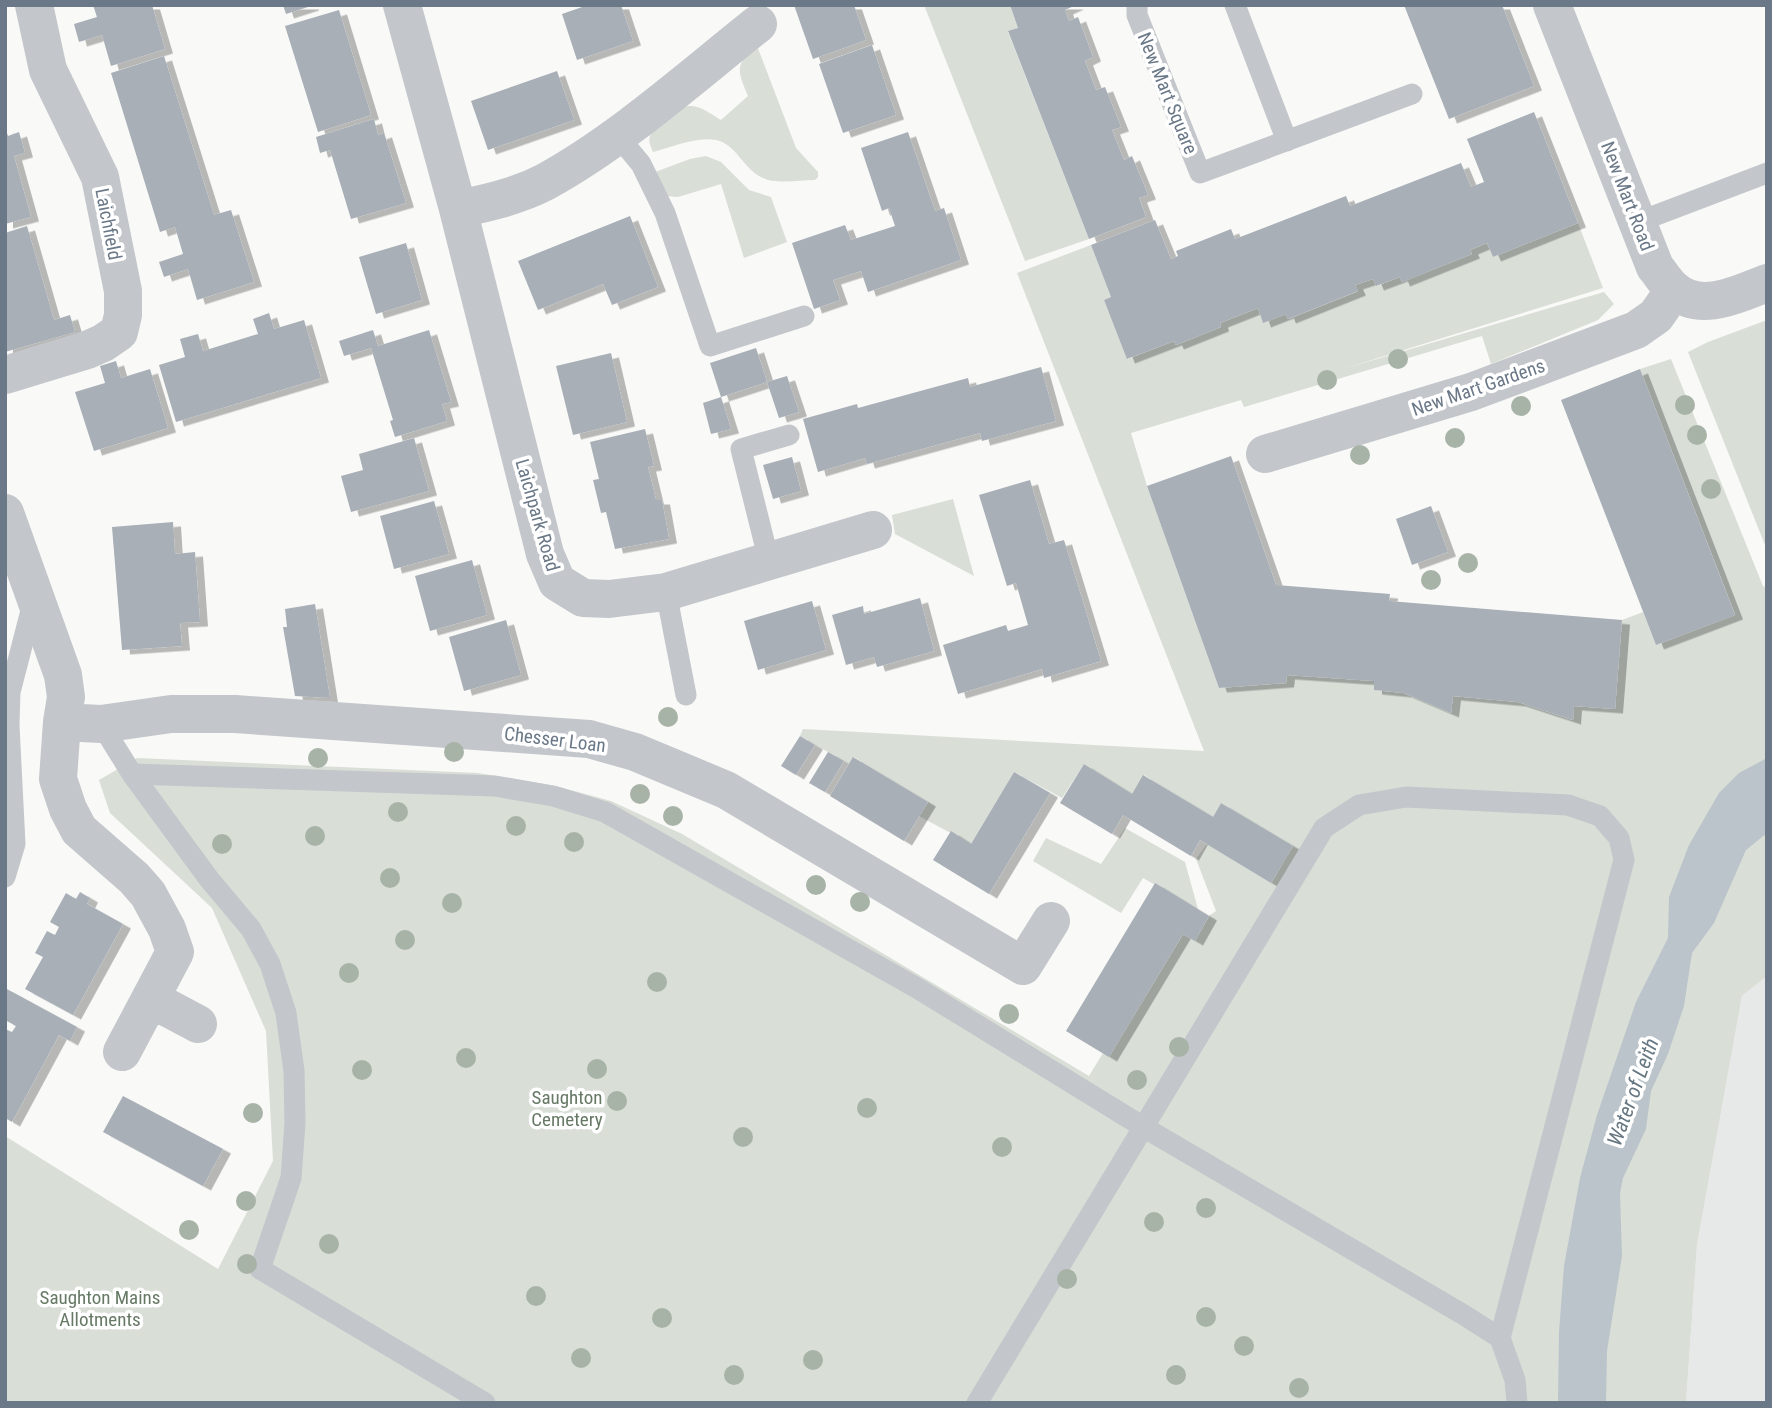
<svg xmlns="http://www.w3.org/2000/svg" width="1772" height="1408" font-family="'Roboto Condensed',sans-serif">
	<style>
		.built { fill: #e7e8e8 }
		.green { fill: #d9ded7 }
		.water { fill: #bbc4ca }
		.building { fill: #a8afb7; filter: url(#shadow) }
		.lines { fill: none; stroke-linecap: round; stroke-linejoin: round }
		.service { stroke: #c3c6ca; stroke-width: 21 }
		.minor { stroke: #c3c6ca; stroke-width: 38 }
		.tree { fill: #a8b3a7 }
		.labels { text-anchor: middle; stroke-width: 7; stroke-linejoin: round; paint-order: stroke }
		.street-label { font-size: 19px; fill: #6a7887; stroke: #fff }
		.park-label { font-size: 19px; fill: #667965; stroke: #fff }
		.water-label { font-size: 21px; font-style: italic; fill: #667782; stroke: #fff }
	</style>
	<defs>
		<filter id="shadow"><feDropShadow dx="8" dy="4.5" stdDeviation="0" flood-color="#0004"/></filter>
	</defs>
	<rect width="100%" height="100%" fill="#f9f9f7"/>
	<!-- built -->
	<path class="built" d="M1767 976V1403H1686L1697 1245 1742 996Z"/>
	<!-- green -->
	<path class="green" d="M924 5H1010L1018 28 1008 32 1089 239 1025 261Z
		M756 43 796 148 818 172V177L815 180C799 180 775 185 761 177 743 168 736 144 716 140 697 136 672 147 653 152 651 147 648 142 650 136 655 126 679 105 690 106 701 106 711 114 721 120L748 96C736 67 736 67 756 43Z
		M706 156 721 162 749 190 771 197 787 242 744 258 721 184 678 197 666 196 655 172 690 159Z
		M1578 223 1603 288 1343 369 1604 292 1614 304 1598 320 1491 364 1482 336 1244 407 1241 400 1131 433 1147 486 1219 688 1286 683 1287 675 1374 681V690L1404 693 1451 713 1453 696 1518 702 1572 720 1574 706 1615 709 1622 620 1643 612 1656 645 1735 614 1640 369 1671 359 1763 586 1767 588V976L1742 996 1697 1245 1686 1403H5V1136L218 1269 273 1161 266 1031 212 908 110 813 99 780 137 758 478 773 556 786 611 801 682 834 1089 1076 1103 1053 1109 1056 1183 934 1195 940 1209 916 1216 911 1196 859 1207 844 1271 883 1292 846 1221 803 1213 817 1144 775 1132 794 1084 764 1062 798 1014 772 971 844 919 816 928 802 854 757 849 764 800 736 803 729 1204 751 1017 273 1091 245 1111 297 1104 300 1128 359 1174 341 1176 345 1221 327 1220 323 1258 308 1263 322 1286 314 1289 319 1357 292 1355 285 1373 279 1377 286 1400 277 1403 281 1472 254 1470 250 1487 243 1493 257Z
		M1767 320V550L1688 352 1708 342Z
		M953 499 974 576 895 534 892 515Z
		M1125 828 1185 862 1198 909 1143 878 1121 913 1033 861 1046 838 1101 864Z"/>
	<!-- water -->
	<path class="water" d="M1767 758V833L1746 850 1714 923 1692 953 1684 1006 1668 1054 1651 1091 1646 1129 1623 1178 1620 1193 1622 1256 1607 1351 1606 1403H1558L1559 1332 1564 1266 1580 1178 1597 1115 1636 1002 1668 938 1669 897 1689 845 1719 793 1739 773Z"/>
	<!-- building -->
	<path class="building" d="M93 5H152L165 49 111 66 102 35 79 42 74 24 97 17Z
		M283 5H311V6L286 14Z
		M588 5H621L633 41 577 60 562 14Z
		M794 5H854L866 40 813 59Z
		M1010 5H1076L1065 10 1069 21 1078 17 1093 57 1085 61 1096 90 1105 87 1121 127 1112 130 1124 160 1132 156 1148 195 1139 198 1146 217 1089 239 1008 31 1018 28Z
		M1404 5H1502L1534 86 1449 119Z
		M339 10 371 115 318 132 285 26Z
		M872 45 896 115 843 133 819 64Z
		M164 56 214 215 231 210 254 282 197 300 188 269 164 277 159 262 183 254 175 227 160 232 111 73Z
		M557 71 574 120 488 150 471 101Z
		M1534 112 1578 223 1493 257 1487 243 1470 250 1472 254 1402 282 1400 277 1376 286 1373 279 1355 285 1358 291 1288 319 1286 314 1263 323 1258 308 1220 323 1221 327 1176 345 1174 341 1127 359 1104 300 1111 297 1091 245 1155 220 1171 259 1178 256 1176 251 1231 229 1235 239 1346 196 1350 206 1461 163 1471 187 1484 182 1467 139Z
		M374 119 378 135 384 133 406 203 351 219 330 150 320 153 316 137Z
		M5 128 8 136 19 132 25 153 14 156 31 217 5 224Z
		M908 132 935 211 944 208 961 260 868 292 861 271 833 280 840 300 814 309 792 243 845 225 851 240 895 226 889 208 882 211 861 148Z
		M630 216 658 287 612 305 603 284 538 310 518 261Z
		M27 226 54 320 70 315 75 332 5 352V233Z
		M406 243 422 300 376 314 359 257Z
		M269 313 274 329 304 320 321 378 176 422 159 365 185 357 180 339 198 334 203 351 258 334 253 319Z
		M373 330 378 346 429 330 451 402 442 404 447 421 395 437 390 421 393 420 371 348 344 356 339 341Z
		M756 348 767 382 721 397 710 363Z
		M611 353 627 422 573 435 556 366Z
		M116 361 121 378 150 369 168 428 94 451 75 392 105 383 100 366Z
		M1041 367 1056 421 982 441 980 433 867 464 865 458 818 472 803 419 857 404 858 408 968 378 970 387Z
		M1640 369 1735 615 1656 645 1561 400Z
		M787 376 799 412 779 418 767 382Z
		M721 397 731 429 711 434 703 403Z
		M645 429 654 466 648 467 656 500H662L669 539 615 549 606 512 601 513 593 480 599 479 590 442Z
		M414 438 429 491 351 512 341 476 363 470 359 454Z
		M1231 456 1276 585 1390 594 1389 601 1622 620 1615 709 1574 706 1573 720 1518 702 1453 696 1451 713 1404 693 1374 690V681L1287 675 1286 683 1219 688 1147 486Z
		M792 457 801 491 773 499 763 465Z
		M1030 480 1049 544 1064 540 1101 661 1044 678 1042 669 958 694 943 645 1006 625 1008 631 1028 625 1016 583 1007 586 979 495Z
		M434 501 449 554 394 569 380 516Z
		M1431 506 1448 552 1412 565 1396 519Z
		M173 522 175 554 195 552 200 622 180 623 182 646 122 650 112 527Z
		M472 560 487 615 430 631 415 576Z
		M920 598 934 651 877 667 874 657 846 665 832 615 863 606 864 614Z
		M812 601 826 650 758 670 744 621Z
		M315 604 330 698 295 696 283 627H287L285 609Z
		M506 620 521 675 464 691 449 637Z
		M800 736 815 745 796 775 781 766Z
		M828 752 844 761 825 792 809 783Z
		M853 757 928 802 904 841 830 796Z
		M1084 764 1132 794 1143 775 1213 817 1221 803 1293 846 1271 883 1200 840 1191 856 1123 815 1112 834 1060 803Z
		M1014 772 1050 793 989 894 933 860 951 831 971 844Z
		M1155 883 1209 916 1195 941 1183 934 1109 1057 1066 1031Z
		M80 892 90 898 87 904 123 924 73 1015 25 989 43 957 35 953 47 931 55 935 59 927 50 922 66 893 76 899Z
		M5 988 77 1027 70 1041 59 1035 12 1122 5 1118V1029L12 1032 16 1026 5 1020Z
		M123 1096 223 1149 203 1186 103 1132Z"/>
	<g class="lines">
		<!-- service -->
		<path class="service" d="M1137 5V15L1200 173 1412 94
			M1235 5 1287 141
			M617 135 641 164 665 213 710 346 804 316
			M1638 222 1767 173
			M769 561 741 449 789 435
			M666 592 686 695
			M101 724 132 774 495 786 553 796 605 812 917 988 1145 1128 1464 1315 1500 1338 1515 1380 1517 1403
			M132 774 209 879 251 929 270 964 286 1013 294 1071 295 1123 291 1178 260 1269 485 1403
			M5 877 15 844 9 725 10 692 33 603
			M977 1403 1324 828 1359 805 1406 797 1568 805 1600 816 1619 838 1624 860 1500 1338"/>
		<!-- minor -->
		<path class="minor" d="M402 5 458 209 545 554 557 582 583 598 609 599 666 592 873 530
			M1552 5 1655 267C1661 274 1666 283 1673 289 1700 314 1738 294 1767 283
			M458 209C488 203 518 196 545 182 620 141 691 77 758 24
			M5 375 87 350 103 343 119 332 123 315V291L100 177 48 70 34 5
			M1265 454 1471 392 1636 330 1656 316 1674 290
			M5 513 63 675 66 697 62 722 58 779 68 809 79 830 134 878 148 894 167 929 175 952 122 1052
			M62 722 101 724 171 714H235L589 739 635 752 726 790 1023 966 1051 921
			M151 999 198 1024"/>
	</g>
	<!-- trees -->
	<g class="tree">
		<circle cx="1398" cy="359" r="10"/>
		<circle cx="1327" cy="380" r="10"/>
		<circle cx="1685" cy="405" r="10"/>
		<circle cx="1521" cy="406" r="10"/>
		<circle cx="1697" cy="435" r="10"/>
		<circle cx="1455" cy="438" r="10"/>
		<circle cx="1360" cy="455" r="10"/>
		<circle cx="1711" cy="489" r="10"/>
		<circle cx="1468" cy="563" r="10"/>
		<circle cx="1431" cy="580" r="10"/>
		<circle cx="668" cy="717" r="10"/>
		<circle cx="454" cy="752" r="10"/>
		<circle cx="318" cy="758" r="10"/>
		<circle cx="640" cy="794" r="10"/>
		<circle cx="398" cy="812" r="10"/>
		<circle cx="673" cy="816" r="10"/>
		<circle cx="516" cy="826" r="10"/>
		<circle cx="315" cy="836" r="10"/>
		<circle cx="574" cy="842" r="10"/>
		<circle cx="222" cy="844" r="10"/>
		<circle cx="390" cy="878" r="10"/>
		<circle cx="816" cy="885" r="10"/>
		<circle cx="860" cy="902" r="10"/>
		<circle cx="452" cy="903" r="10"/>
		<circle cx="405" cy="940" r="10"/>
		<circle cx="349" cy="973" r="10"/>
		<circle cx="657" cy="982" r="10"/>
		<circle cx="1009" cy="1014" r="10"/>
		<circle cx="1179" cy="1047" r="10"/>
		<circle cx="466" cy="1058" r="10"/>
		<circle cx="597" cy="1069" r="10"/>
		<circle cx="362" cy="1070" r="10"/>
		<circle cx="1137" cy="1080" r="10"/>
		<circle cx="617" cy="1101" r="10"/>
		<circle cx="867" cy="1108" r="10"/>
		<circle cx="253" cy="1113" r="10"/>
		<circle cx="743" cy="1137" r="10"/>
		<circle cx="1002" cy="1147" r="10"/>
		<circle cx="246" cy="1201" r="10"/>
		<circle cx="1206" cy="1208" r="10"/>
		<circle cx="1154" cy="1222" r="10"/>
		<circle cx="189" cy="1230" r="10"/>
		<circle cx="329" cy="1244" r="10"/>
		<circle cx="247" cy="1264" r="10"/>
		<circle cx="1067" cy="1279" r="10"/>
		<circle cx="536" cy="1296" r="10"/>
		<circle cx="1206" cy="1317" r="10"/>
		<circle cx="662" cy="1318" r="10"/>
		<circle cx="1244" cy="1346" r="10"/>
		<circle cx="581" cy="1358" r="10"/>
		<circle cx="813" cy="1360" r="10"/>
		<circle cx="734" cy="1375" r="10"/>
		<circle cx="1176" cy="1375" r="10"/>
		<circle cx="1299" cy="1388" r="10"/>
	</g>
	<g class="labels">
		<!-- street labels -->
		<g class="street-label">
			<text transform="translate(1168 93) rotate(68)" y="7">New Mart Square</text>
			<text transform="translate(1628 196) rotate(69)" y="7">New Mart Road</text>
			<text transform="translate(109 224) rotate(79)" y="7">Laichfield</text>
			<text transform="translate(1478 387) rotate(-19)" y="7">New Mart Gardens</text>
			<text transform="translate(538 515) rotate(74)" y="7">Laichpark Road</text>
			<text transform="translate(555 739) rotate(7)" y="7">Chesser Loan</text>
		</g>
		<!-- park labels -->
		<g class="park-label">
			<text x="567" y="1104">Saughton<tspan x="567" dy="22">Cemetery</tspan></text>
			<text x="100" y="1304">Saughton Mains<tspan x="100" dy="22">Allotments</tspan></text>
		</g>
		<!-- water labels -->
		<g class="water-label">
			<text transform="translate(1633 1092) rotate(-70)" y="7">Water of Leith</text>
		</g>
	</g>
	<!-- border -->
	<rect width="1772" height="1408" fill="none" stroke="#6a7887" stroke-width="14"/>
</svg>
